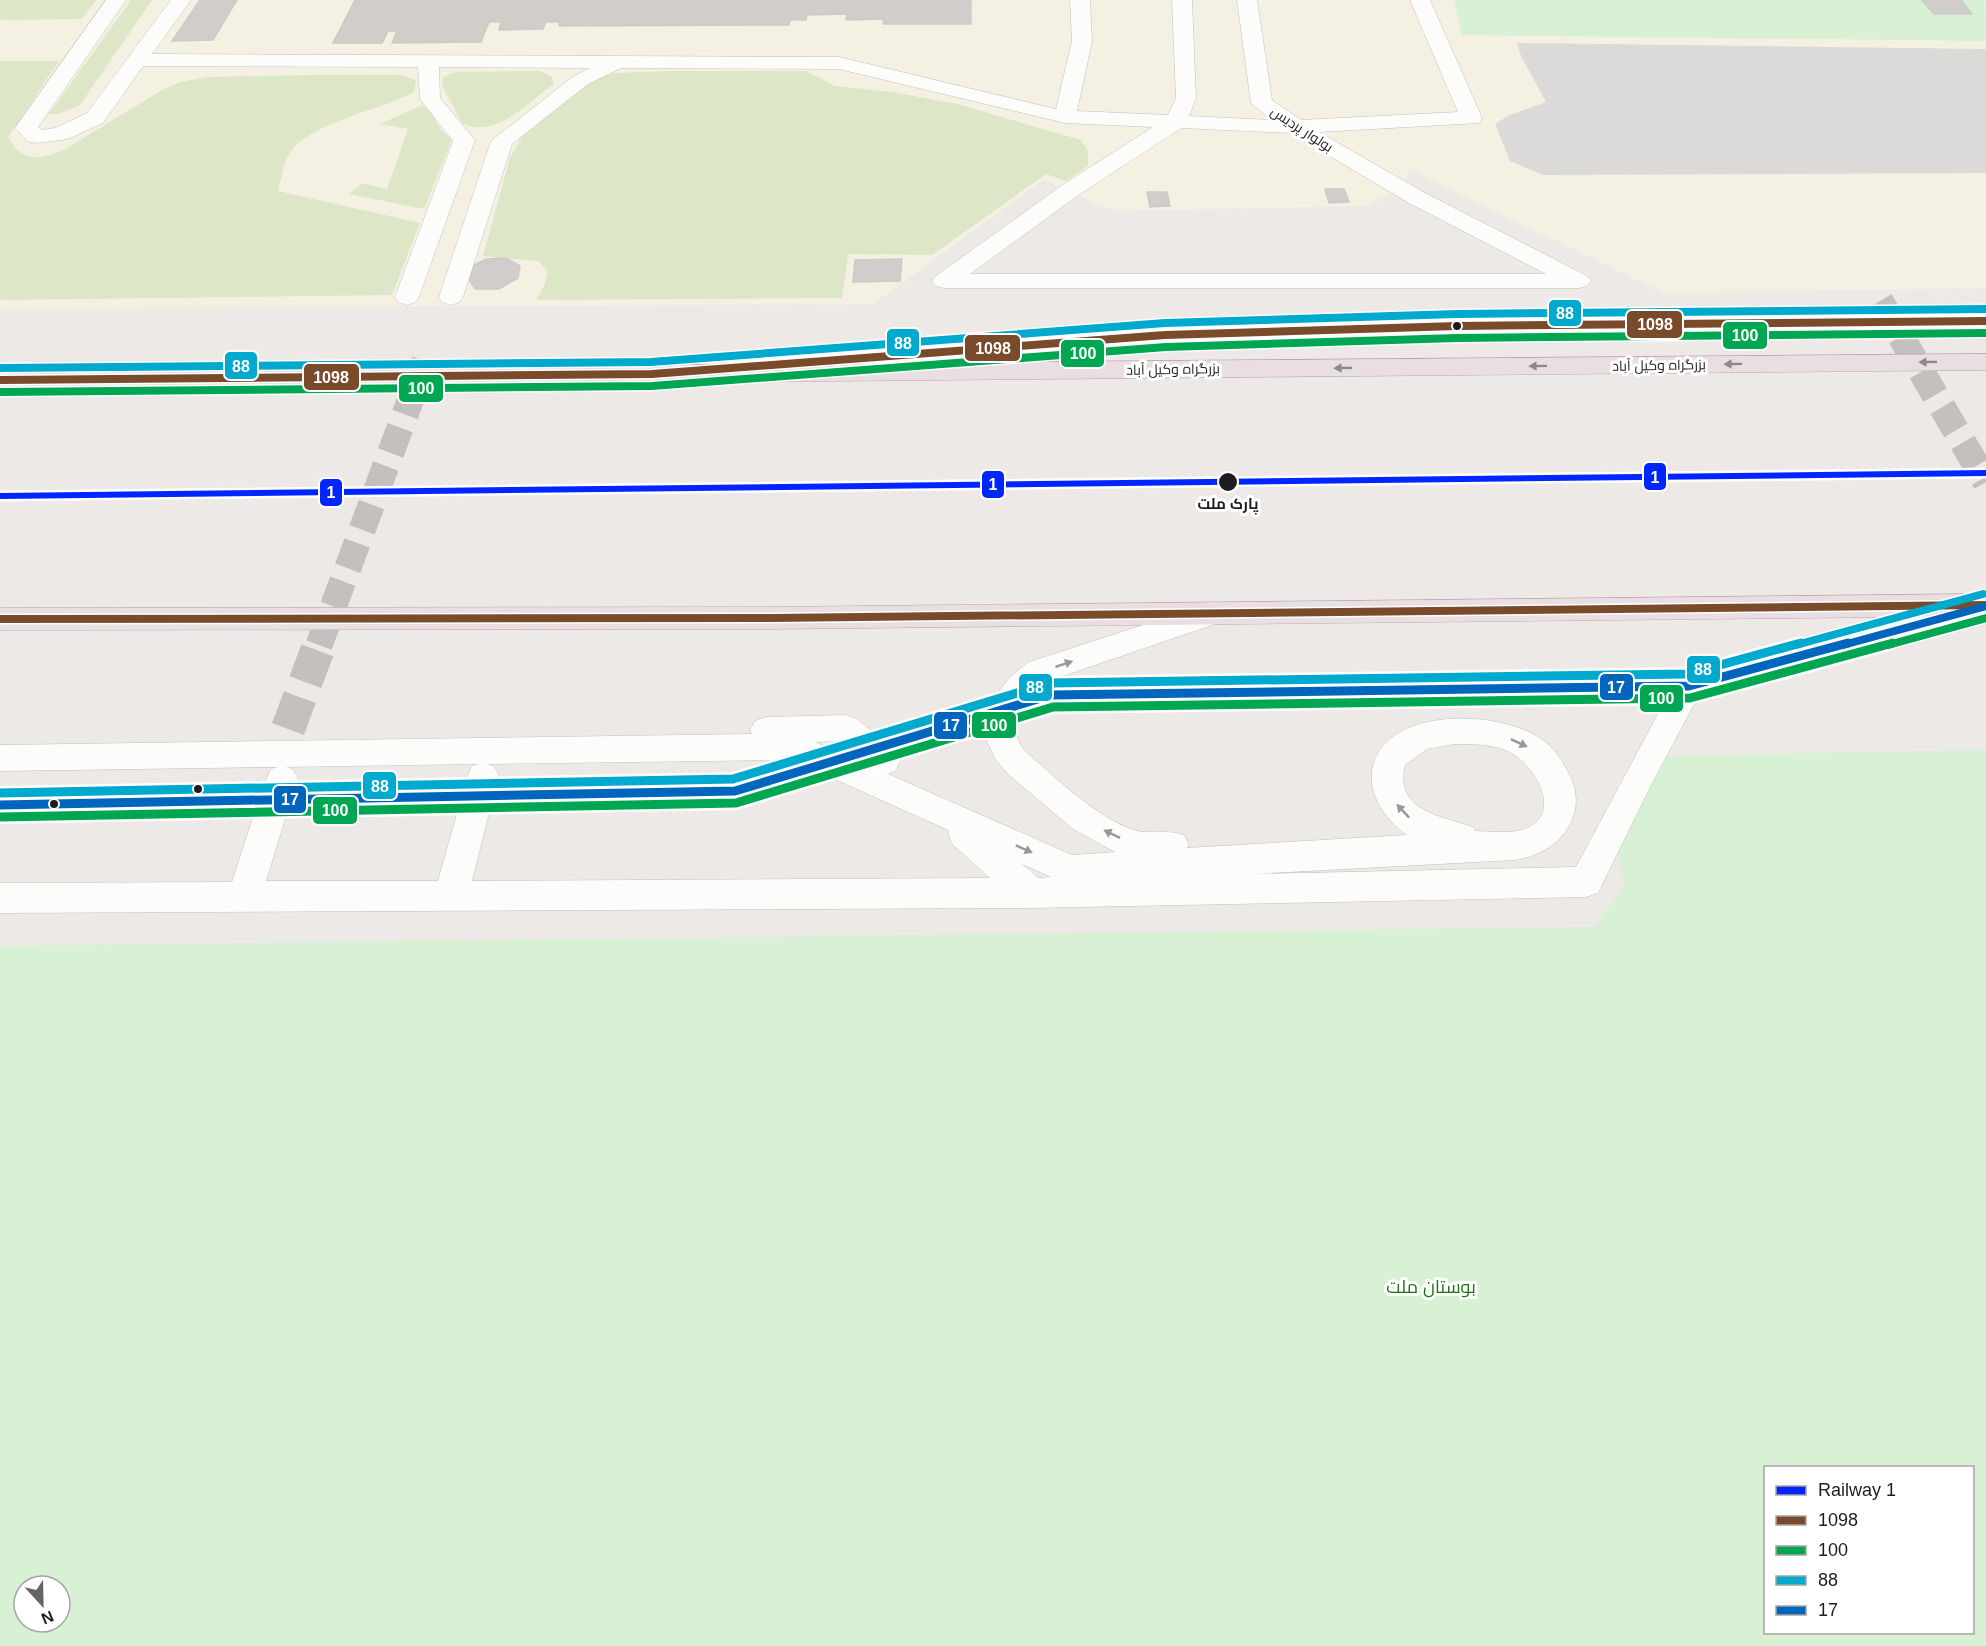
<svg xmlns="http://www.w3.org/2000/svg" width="1986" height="1646" font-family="Helvetica,Cairo,sans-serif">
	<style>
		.education { fill: #f5f1e2 }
		.grass { fill: #dde6c7 }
		.park { fill: #d8f0d3; fill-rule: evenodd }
		.parking { fill: #dcdad9 }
		.building { fill: #d0cdcb; stroke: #cfcac8; stroke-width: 1.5 }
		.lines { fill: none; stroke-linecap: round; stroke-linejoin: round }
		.minor-tunnel-far1 { stroke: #c3c0be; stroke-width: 27; stroke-dasharray: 27 14; stroke-linecap: butt }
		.minor-tunnel { stroke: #c3c0be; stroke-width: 34; stroke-dasharray: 34 16; stroke-linecap: butt }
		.minor-casing { stroke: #c1c0be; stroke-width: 1 }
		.highway-casing { stroke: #bea0ad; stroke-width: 1 }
		.minor { fill: #fcfcfb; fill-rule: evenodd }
		.highway { fill: #e9dfe2; fill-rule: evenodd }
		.bus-1-casing { stroke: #fff; stroke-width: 11 }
		.bus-2-far1-casing { stroke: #fff; stroke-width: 11 }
		.bus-2-casing { stroke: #fff; stroke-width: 14 }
		.bus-3-far1-casing { stroke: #fff; stroke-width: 11 }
		.bus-3-casing { stroke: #fff; stroke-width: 14 }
		.bus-4-far1-casing { stroke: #fff; stroke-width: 11 }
		.bus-4-casing { stroke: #fff; stroke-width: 14 }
		.bus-1 { stroke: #7a4b2a; stroke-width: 8 }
		.bus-2-far1 { stroke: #00a651; stroke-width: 8 }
		.bus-2 { stroke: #00a651; stroke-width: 9 }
		.bus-3-far1 { stroke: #00a9ce; stroke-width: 8 }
		.bus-3 { stroke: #00a9ce; stroke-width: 9 }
		.bus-4-far1 { stroke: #0065bd; stroke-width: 8 }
		.bus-4 { stroke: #0065bd; stroke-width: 9 }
		.rail-1-casing { stroke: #fff; stroke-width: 5 }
		.rail-1 { fill: #0026ff; fill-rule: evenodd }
		.oneway { fill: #8d8889 }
		.oneway2 { fill: #989897 }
		.bus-dot { fill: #1d1d1d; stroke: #fff; stroke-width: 2 }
		.labels { text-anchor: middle; stroke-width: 6; stroke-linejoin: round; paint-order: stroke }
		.far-street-label { font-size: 14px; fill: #1d1d1d; stroke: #fff }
		.stop-label { font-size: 15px; font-weight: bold; fill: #1d1d1d; stroke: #fff }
		.near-park-label { font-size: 18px; fill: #1c7314; stroke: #fff }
		.line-badge { stroke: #fff; stroke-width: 2 }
		.badge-label { font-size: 16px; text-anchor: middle; font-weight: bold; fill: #fff }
	</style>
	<rect width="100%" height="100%" fill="#ece9e6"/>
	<!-- education -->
	<path class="education" d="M0 0H1986V288L1664 293 1410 170 1400 189 1366 206 1114 211 1043 180 873 304 0 309Z"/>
	<!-- grass -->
	<path class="grass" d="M0 0H96L82 19 0 20Z
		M131 0H152L80 105 59 114H49Z
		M0 61H59L8 137C21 162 38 160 62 151L162 90 180 82 207 77 314 75H400L416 80 414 92C380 111 307 122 288 156 283 165 281 181 278 191L420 223 392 295 0 300Z
		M540 71 552 77 554 84C528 102 495 140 462 123L442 85 443 77 456 72Z
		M672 71H806L835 86 892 92 957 104 1081 140 1088 151V166L1066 181 1046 174 932 255 848 254 842 298 536 300 544 286 548 272 538 261 483 256 510 158 525 131 597 77 616 73Z
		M422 105C437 114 435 129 452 139L424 209 349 194 363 183 387 189 408 129 380 124Z"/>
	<!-- park -->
	<path class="park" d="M1454 0H1985L1986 41 1462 35Z
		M1986 750V1646H0V946L1595 927 1625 884 1608 815 1655 756ZM1766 1468H1972V1632H1766ZM24 1586H60V1622H24Z"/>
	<!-- parking -->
	<path class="parking" d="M1517 43 1986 49V173L1543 175 1510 161 1495 124 1508 116 1546 102 1521 56Z"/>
	<!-- building -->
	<path class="building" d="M200 0H237L213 40 172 41Z
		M355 0H971V24H883L884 19 846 20 847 14 807 15 806 20H790L789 25 559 26 560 22H546L543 29 499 30 501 22H489L481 42 392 43 397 31H388L382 43H333Z
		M1922 0H1961L1972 14H1934Z
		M1325 189H1344L1349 202 1329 203Z
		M1147 192H1167L1170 206 1150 207Z
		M506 258 520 266 518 278 499 289H475L469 279 470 267 486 259Z
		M902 259 900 281 853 282 855 260Z
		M902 259 900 281 853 282 855 260Z"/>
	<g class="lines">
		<!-- minor-tunnel-far1 -->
		<path class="minor-tunnel-far1" d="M1880 301 1986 482
			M319 645 425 361"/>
		<!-- minor-tunnel -->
		<path class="minor-tunnel" d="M288 729 320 643"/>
		<defs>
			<path id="minor" d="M106 0H126L38 127 42 130 55 128 87 113 171 0H191L152 54 839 57 1056 109 1072 41 1070 0H1090L1092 41 1077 111 1168 115 1176 98 1172 0H1192L1196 98 1189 116 1272 120 1251 103 1237 0H1257L1272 100 1301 120 1458 112 1410 0H1430L1482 118 1479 123 1319 132 1425 193 1587 276 1591 281 1587 286 1579 288H944L936 286 932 281 936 276 1061 186 1153 127 1065 123 839 69 621 68 588 84 512 144 463 297 460 302 451 305 442 302 439 297 491 141 574 76 590 68 439 67 440 98 475 140 419 297 416 302 407 305 398 302 395 297 453 141 420 99 418 67 143 66 103 123 68 139 37 143 29 142 15 128ZM1181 128 1291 133 1409 203 1546 274H970L1077 196Z
				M1986 313V329L1457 334 1165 343 735 376 726 374 722 368 726 362 735 360 1165 327 1457 318Z
				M1986 595V617L1699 695 1651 785 1598 893 1586 897 1031 908 0 913V883L232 882 254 814 0 819V791L263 786 271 769 278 767 0 771V745L752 734 750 730 755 721 766 717 846 715 857 719 876 735 993 700 1010 677 1029 662 1214 602 1224 605 1229 613 1224 621 1051 680 1043 685 1051 683 1689 674ZM1666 699 1576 867 1253 874 1514 860C1539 856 1560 845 1571 822 1578 807 1577 792 1571 778 1564 763 1555 748 1541 739 1500 710 1388 706 1373 766 1366 793 1386 820 1407 835L1187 848 1189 845 1184 835C1167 829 1150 835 1134 830 1097 818 1054 777 1025 751 1016 741 1015 731 1017 718L1051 707ZM984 728 986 739 996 760 1008 774 1073 829 1115 852 1072 855 888 774 895 771 900 762 896 755ZM839 741 843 745 831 749 815 742ZM1454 744C1471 744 1490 744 1505 750 1535 761 1567 818 1521 830 1507 834 1489 831 1475 831L1473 827C1442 816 1394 812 1405 765L1427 749ZM792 760 735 777 498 782 499 776 494 766 487 764ZM479 764 472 766 465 782 296 786 298 779 293 769 286 767ZM828 776 948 830 951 843 990 878 472 881 490 809 735 805ZM458 810 438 881H266L287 813ZM1022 864 1051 877 1038 878Z"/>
			<path id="highway" d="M1986 354V370L0 389V371Z
				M1986 594V616L771 629 0 630V608L771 607Z"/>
		</defs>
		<!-- minor casing -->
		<use href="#minor" class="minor-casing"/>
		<!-- highway casing -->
		<use href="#highway" class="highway-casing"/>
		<!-- minor -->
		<use href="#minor" class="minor"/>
		<!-- highway -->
		<use href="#highway" class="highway"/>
		<defs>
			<path id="bus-1" d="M0 380 652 374 1165 335 1457 326 1986 321
				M0 619 771 618 1986 605"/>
			<path id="bus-2-far1" d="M0 392 652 386 1166 347 1457 338 1986 333
				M1888 645 1986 618"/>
			<path id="bus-2" d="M0 817 736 803 1053 707 1690 698 1893 643"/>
			<path id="bus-3-far1" d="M0 368 651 362 1165 323 1457 314 1986 309
				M1796 645 1983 594"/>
			<path id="bus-3" d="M0 793 733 779 1050 683 1687 674 1801 643"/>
			<path id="bus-4-far1" d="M1843 645 1986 606"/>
			<path id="bus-4" d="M0 805 735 791 1051 695 1689 686 1848 643"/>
		</defs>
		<!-- bus-1 casing -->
		<use href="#bus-1" class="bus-1-casing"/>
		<!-- bus-2-far1 casing -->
		<use href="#bus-2-far1" class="bus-2-far1-casing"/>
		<!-- bus-2 casing -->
		<use href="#bus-2" class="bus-2-casing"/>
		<!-- bus-3-far1 casing -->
		<use href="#bus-3-far1" class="bus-3-far1-casing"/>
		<!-- bus-3 casing -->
		<use href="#bus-3" class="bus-3-casing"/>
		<!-- bus-4-far1 casing -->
		<use href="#bus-4-far1" class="bus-4-far1-casing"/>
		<!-- bus-4 casing -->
		<use href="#bus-4" class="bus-4-casing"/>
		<!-- bus-1 -->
		<use href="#bus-1" class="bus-1"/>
		<!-- bus-2-far1 -->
		<use href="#bus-2-far1" class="bus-2-far1"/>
		<!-- bus-2 -->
		<use href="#bus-2" class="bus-2"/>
		<!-- bus-3-far1 -->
		<use href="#bus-3-far1" class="bus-3-far1"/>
		<!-- bus-3 -->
		<use href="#bus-3" class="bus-3"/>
		<!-- bus-4-far1 -->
		<use href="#bus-4-far1" class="bus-4-far1"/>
		<!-- bus-4 -->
		<use href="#bus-4" class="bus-4"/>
		<defs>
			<path id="rail-1" d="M1986 470V476L0 499V493Z"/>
		</defs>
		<!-- rail-1 casing -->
		<use href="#rail-1" class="rail-1-casing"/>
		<!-- rail-1 -->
		<use href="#rail-1" class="rail-1"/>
	</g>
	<!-- one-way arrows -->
	<defs><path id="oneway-solid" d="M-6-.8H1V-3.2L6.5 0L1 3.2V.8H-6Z" transform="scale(1.5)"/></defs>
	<g class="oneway">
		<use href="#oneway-solid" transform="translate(1928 362) rotate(179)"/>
		<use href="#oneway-solid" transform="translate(1733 364) rotate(179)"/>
		<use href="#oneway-solid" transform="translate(1538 366) rotate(179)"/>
		<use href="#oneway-solid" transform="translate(1343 368) rotate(179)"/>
	</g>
	<g class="oneway2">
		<use href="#oneway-solid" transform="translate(1064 664) rotate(-18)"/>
		<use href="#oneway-solid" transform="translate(1519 743) rotate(25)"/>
		<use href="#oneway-solid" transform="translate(1403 811) rotate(-133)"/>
		<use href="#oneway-solid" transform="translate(1112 834) rotate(-154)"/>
		<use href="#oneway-solid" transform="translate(1024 849) rotate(24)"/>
	</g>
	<!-- markers -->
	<g class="bus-dot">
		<circle cx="1457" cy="326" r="5"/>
		<circle cx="1228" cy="482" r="10"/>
		<circle cx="198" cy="789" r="5"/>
		<circle cx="54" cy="804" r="5"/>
	</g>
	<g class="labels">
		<!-- far-street labels -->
		<g class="far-street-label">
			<text transform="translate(1302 129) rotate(33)" y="5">بولوار پردیس</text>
			<text transform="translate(1659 365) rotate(-1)" y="5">بزرگراه وکیل آباد</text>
			<text transform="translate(1173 369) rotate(-1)" y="5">بزرگراه وکیل آباد</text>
		</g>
		<!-- stop labels -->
		<g class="stop-label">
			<text x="1228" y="509">پارک ملت</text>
		</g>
		<!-- near-park labels -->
		<g class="near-park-label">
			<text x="1431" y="1293">بوستان ملت</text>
		</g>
	</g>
	<g class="line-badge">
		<rect x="1548" y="299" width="34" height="28" rx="6" fill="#00a9ce"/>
		<rect x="1626" y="310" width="57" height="29" rx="6" fill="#7a4b2a"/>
		<rect x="1722" y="321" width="46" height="29" rx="6" fill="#00a651"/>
		<rect x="886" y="328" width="34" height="29" rx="6" fill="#00a9ce"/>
		<rect x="964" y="334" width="57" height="28" rx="6" fill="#7a4b2a"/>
		<rect x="1060" y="339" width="45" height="29" rx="6" fill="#00a651"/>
		<rect x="224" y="351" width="34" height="29" rx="6" fill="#00a9ce"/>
		<rect x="303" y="363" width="57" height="28" rx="6" fill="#7a4b2a"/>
		<rect x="398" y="374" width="46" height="29" rx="6" fill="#00a651"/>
		<rect x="1643" y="462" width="24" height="29" rx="6" fill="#0026ff"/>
		<rect x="981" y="470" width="24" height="29" rx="6" fill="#0026ff"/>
		<rect x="319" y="478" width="24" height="29" rx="6" fill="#0026ff"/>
		<rect x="1686" y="655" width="35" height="29" rx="6" fill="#00a9ce"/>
		<rect x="1599" y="673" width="35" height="28" rx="6" fill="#0065bd"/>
		<rect x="1018" y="673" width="35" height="29" rx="6" fill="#00a9ce"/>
		<rect x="1639" y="684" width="45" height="29" rx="6" fill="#00a651"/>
		<rect x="971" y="711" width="46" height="28" rx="6" fill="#00a651"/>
		<rect x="933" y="711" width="35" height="29" rx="6" fill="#0065bd"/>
		<rect x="362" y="771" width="35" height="29" rx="6" fill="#00a9ce"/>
		<rect x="273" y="785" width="34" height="29" rx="6" fill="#0065bd"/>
		<rect x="312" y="796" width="46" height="29" rx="6" fill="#00a651"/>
	</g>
	<g class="badge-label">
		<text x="1565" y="319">88</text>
		<text x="1655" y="330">1098</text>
		<text x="1745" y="341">100</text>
		<text x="903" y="349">88</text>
		<text x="993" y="354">1098</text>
		<text x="1083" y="359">100</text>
		<text x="241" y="372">88</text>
		<text x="331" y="383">1098</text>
		<text x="421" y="394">100</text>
		<text x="1655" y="483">1</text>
		<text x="993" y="490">1</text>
		<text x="331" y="498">1</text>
		<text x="1703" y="675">88</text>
		<text x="1616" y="693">17</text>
		<text x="1035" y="693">88</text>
		<text x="1661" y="704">100</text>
		<text x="994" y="731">100</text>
		<text x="951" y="731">17</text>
		<text x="380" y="792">88</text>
		<text x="290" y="805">17</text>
		<text x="335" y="816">100</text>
	</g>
	<!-- legend -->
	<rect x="1764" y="1466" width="210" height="168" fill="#ffffff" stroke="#a5a5a5" stroke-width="1.5"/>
	<rect x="1776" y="1486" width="30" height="9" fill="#0026ff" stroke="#a5a5a5" stroke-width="1.5"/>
	<text x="1818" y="1496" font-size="18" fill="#1d1d1d">Railway 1</text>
	<rect x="1776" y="1516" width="30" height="9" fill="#7a4b2a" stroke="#a5a5a5" stroke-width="1.5"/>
	<text x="1818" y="1526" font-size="18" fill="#1d1d1d">1098</text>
	<rect x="1776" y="1546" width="30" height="9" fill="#00a651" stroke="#a5a5a5" stroke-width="1.5"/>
	<text x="1818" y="1556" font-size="18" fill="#1d1d1d">100</text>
	<rect x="1776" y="1576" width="30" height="9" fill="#00a9ce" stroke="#a5a5a5" stroke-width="1.5"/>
	<text x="1818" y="1586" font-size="18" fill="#1d1d1d">88</text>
	<rect x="1776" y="1606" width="30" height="9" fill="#0065bd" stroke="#a5a5a5" stroke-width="1.5"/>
	<text x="1818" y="1616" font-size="18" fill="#1d1d1d">17</text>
	<!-- north arrow -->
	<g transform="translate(42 1604) rotate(158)"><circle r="28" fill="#ffffff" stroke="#a5a5a5" stroke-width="1.5"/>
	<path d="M0-4.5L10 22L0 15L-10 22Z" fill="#656463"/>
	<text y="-9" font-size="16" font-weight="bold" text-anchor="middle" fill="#1d1d1d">N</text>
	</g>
</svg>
